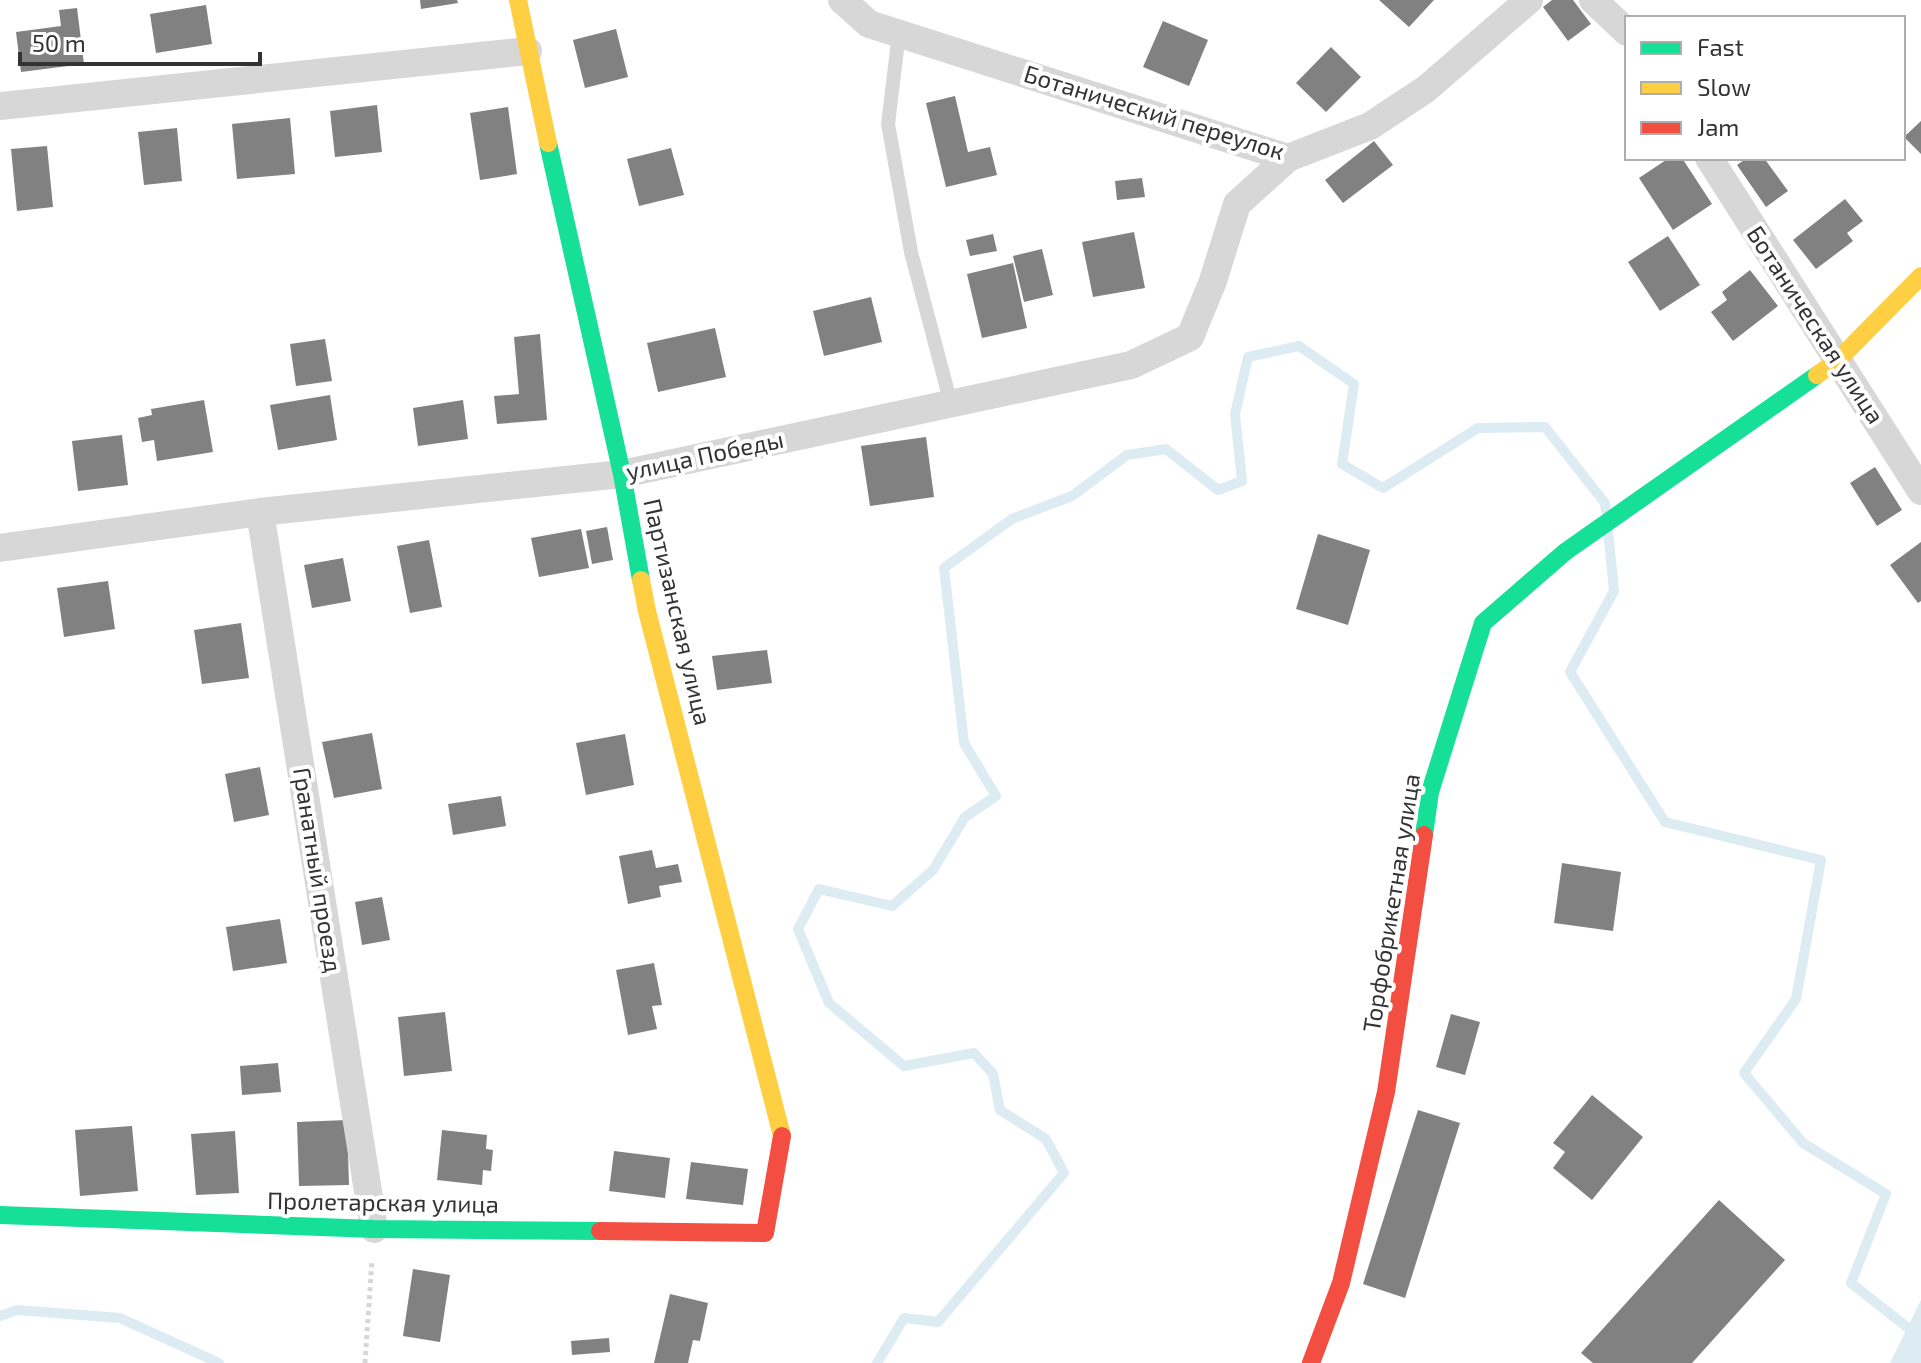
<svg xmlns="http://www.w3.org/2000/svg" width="1921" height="1363" font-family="'Exo 2',sans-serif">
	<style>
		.water { fill: #ddebf3 }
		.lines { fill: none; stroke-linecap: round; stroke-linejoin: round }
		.stream { stroke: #ddebf3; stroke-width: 10 }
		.building { fill: #818181 }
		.path { stroke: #d6d6d6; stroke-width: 5; stroke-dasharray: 4 4; stroke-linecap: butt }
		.lane { stroke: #d7d7d7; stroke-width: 14 }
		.street { stroke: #d7d7d7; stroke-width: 28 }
		.fast { stroke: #16e098; stroke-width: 18 }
		.slow { stroke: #ffcf43; stroke-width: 18 }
		.jam { stroke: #f24e42; stroke-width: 18 }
		.labels { text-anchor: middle; stroke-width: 8; stroke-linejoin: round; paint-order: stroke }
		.street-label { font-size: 24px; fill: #333; stroke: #fff }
	</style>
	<rect width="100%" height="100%" fill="#fff"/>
	<!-- water -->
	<path class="water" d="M1921 1300V1363H1890Z"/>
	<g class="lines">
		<!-- stream -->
		<path class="stream" d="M1608 531 1614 591 1570 672 1665 822 1821 860 1796 999 1744 1073 1803 1143 1886 1194 1851 1283 1921 1338
			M0 1316 17 1310 120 1318 219 1363
			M877 1363 904 1318 938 1322 1064 1173 1046 1139 1000 1110 993 1074 974 1053 904 1066 829 1003 798 929 819 889 892 906 933 870 965 817 996 796 964 743 944 568 1012 519 1072 496 1127 455 1166 449 1218 490 1242 481 1235 414 1248 357 1299 346 1354 384 1342 464 1383 488 1478 428 1545 427 1605 503 1606 511"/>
	</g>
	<!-- building -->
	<path class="building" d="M420 0H457L458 3 421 9Z
		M1379 0H1434L1409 27Z
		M1552 0H1573L1591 24 1568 41 1543 7Z
		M206 5 212 44 156 53 150 14Z
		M77 8 84 64 21 72 16 32 61 26 59 10Z
		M1163 21 1208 40 1189 86 1143 67Z
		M616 29 628 77 585 88 573 40Z
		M1331 47 1361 77 1326 112 1296 83Z
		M955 96 968 152 990 147 997 175 946 187 926 103Z
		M377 105 382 152 335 157 330 111Z
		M508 107 517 174 480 180 470 113Z
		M290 118 295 174 237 179 232 124Z
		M1921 121V154L1904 137Z
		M177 128 182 181 144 185 138 132Z
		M1374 141 1393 165 1343 203 1325 180Z
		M47 146 53 207 17 211 11 149Z
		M671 148 684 195 639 206 627 159Z
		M1669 158H1682L1712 204 1673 230 1639 178Z
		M1747 158H1764L1788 191 1766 207 1737 165Z
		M1142 178 1145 197 1117 200 1115 181Z
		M1845 199 1863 221 1847 233 1853 241 1816 269 1793 240Z
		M1134 232 1145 288 1093 297 1082 242Z
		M993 234 997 251 970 256 966 240Z
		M1668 236 1700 285 1660 311 1628 262Z
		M1042 249 1053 295 1024 302 1013 256Z
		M1013 263 1027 328 982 338 967 274Z
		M1750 270 1778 306 1733 341 1711 312 1727 300 1722 292Z
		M871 297 882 342 824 356 813 311Z
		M715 328 726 377 658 392 647 343Z
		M540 334 547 420 497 424 494 396 519 394 514 337Z
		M325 339 332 381 296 386 290 344Z
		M330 395 337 440 278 450 270 405Z
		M204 400 213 452 157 461 154 440 142 442 138 418 152 415 151 409Z
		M463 400 468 439 418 446 413 408Z
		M122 435 128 485 78 491 72 441Z
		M926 437 934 497 870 506 861 446Z
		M1875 467 1902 510 1877 526 1850 483Z
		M607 527 613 560 592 564 586 531Z
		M581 529 589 568 539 577 531 538Z
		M1318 534 1370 550 1348 625 1296 609Z
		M429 540 442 607 410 613 397 546Z
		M1921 542V601L1918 603 1890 565Z
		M343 558 351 601 312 608 304 565Z
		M108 581 115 629 64 637 57 588Z
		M241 623 249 678 202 684 194 630Z
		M767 650 772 683 717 690 712 656Z
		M372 733 382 789 334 798 322 742Z
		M625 734 634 785 586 795 576 743Z
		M260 767 269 815 234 822 225 774Z
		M501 796 506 826 453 835 448 804Z
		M652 850 656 868 678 864 682 882 659 886 661 897 628 904 619 856Z
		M1562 863 1621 872 1613 931 1554 923Z
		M382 897 390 940 362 945 355 902Z
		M280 919 287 963 233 971 226 927Z
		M654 963 662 1005 652 1006 657 1029 628 1035 616 970Z
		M445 1012 452 1071 404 1076 398 1017Z
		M1451 1014 1480 1022 1465 1075 1436 1067Z
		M278 1063 281 1092 242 1095 240 1066Z
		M1592 1095 1643 1137 1592 1200 1553 1168 1565 1152 1553 1143Z
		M1418 1110 1460 1123 1405 1298 1363 1284Z
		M347 1120 349 1185 299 1186 297 1122Z
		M132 1126 138 1191 80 1196 75 1130Z
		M442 1130 487 1135 486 1149 493 1150 491 1171 483 1170 482 1185 437 1180Z
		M235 1131 239 1193 196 1195 191 1134Z
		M614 1151 670 1158 665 1198 609 1191Z
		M691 1162 748 1169 743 1205 686 1199Z
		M1719 1200 1785 1260 1692 1363H1593L1581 1353Z
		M413 1269 450 1275 440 1342 403 1336Z
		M670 1294 708 1303 700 1341 693 1340 688 1363H654Z
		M609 1338 610 1352 572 1355 571 1341Z"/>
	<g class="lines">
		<!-- path -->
		<path class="path" d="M365 1363 372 1260"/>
		<!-- lane -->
		<path class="lane" d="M899 33 888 124 911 252 951 404"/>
		<!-- street -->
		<path class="street" d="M842 0 869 24 1288 158 1370 126 1426 89 1529 0
			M1593 0 1627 32
			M0 106 528 51
			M1709 158 1921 491
			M260 512 374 1229
			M0 548 260 512 622 474 1131 365 1190 337 1213 281 1237 204 1288 158"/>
		<!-- fast -->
		<path class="fast" d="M548 143 622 474 641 580
			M1424 835 1430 792 1483 623 1565 552 1817 375
			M0 1215 374 1229 600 1231"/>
		<!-- slow -->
		<path class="slow" d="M518 0 548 143
			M1817 375 1838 360 1921 276
			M641 580 647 611 782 1136"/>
		<!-- jam -->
		<path class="jam" d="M600 1231 765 1233 782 1136
			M1311 1363 1341 1283 1386 1092 1424 835"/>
	</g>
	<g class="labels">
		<!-- street labels -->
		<g class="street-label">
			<text transform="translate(1154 113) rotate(17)" y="8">Ботанический переулок</text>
			<text transform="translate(1815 325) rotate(57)" y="8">Ботаническая улица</text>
			<text transform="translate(705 456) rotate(-12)" y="8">улица Победы</text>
			<text transform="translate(677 612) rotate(77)" y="8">Партизанская улица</text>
			<text transform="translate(317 870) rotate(81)" y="8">Гранатный проезд</text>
			<text transform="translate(1392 903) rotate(-81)" y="8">Торфобрикетная улица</text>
			<text transform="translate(383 1203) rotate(1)" y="8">Пролетарская улица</text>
		</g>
	</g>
	<!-- legend -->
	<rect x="1625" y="16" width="280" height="144" fill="#ffffff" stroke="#adadad" stroke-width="2"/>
	<rect x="1641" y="42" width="40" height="12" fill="#16e098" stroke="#adadad" stroke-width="2"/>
	<text x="1697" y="56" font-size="24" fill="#333333">Fast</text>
	<rect x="1641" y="82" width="40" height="12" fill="#ffcf43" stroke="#adadad" stroke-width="2"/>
	<text x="1697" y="96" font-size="24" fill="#333333">Slow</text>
	<rect x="1641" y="122" width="40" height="12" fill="#f24e42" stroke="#adadad" stroke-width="2"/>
	<text x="1697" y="136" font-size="24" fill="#333333">Jam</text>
	<!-- scale -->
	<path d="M20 52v12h240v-12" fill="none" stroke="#333333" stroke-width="4"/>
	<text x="32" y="52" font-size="24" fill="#333333" stroke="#ffffff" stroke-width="6" paint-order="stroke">50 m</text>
</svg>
